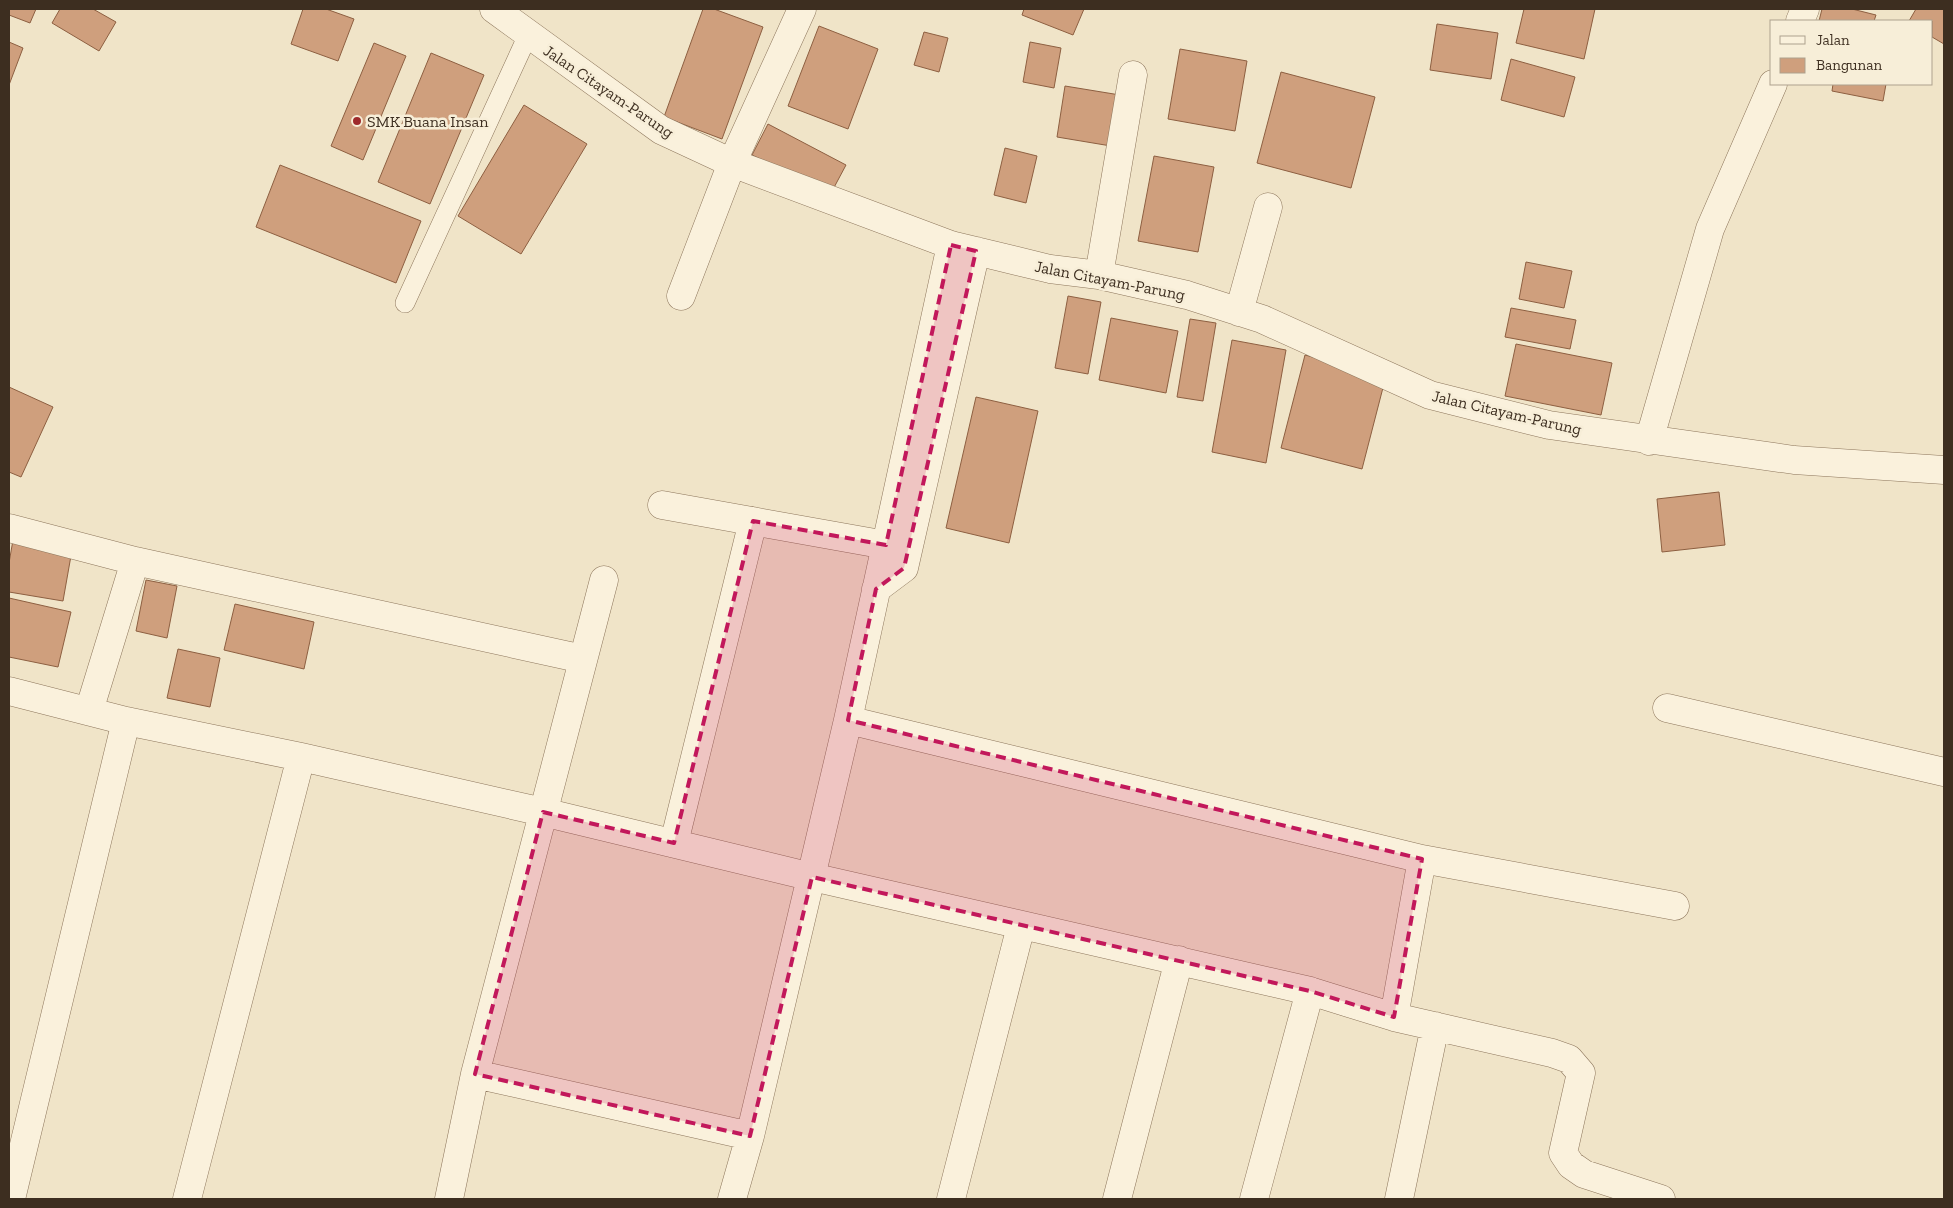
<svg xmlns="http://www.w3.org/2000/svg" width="1953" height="1208" font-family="'Zilla Slab',serif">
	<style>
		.building { fill: #cf9f7d; stroke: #8d5f41 }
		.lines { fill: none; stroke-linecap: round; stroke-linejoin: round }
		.lane-casing { stroke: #8d765c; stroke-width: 20 }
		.street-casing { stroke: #8d765c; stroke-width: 29 }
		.lane { stroke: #faf1dc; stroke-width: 19 }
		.street { stroke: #faf1dc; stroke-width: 28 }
		.marked { fill: #c2185b; fill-opacity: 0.2; stroke: #c2185b; stroke-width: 4; stroke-dasharray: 10 6; stroke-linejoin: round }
		.poi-dot { fill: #9e2a2b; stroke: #f7eed8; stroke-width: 2 }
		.labels { text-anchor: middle; stroke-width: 5; stroke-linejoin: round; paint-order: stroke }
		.street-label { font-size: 16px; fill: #3d2e20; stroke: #f7eed8 }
		.poi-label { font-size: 16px; fill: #3d2e20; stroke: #f7eed8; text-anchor: start }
	</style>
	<rect width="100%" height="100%" fill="#f0e4c8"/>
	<!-- building -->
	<path class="building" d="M9 9H36L30 23 9 15Z
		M60 9H93L116 22 99 51 52 23Z
		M303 9H326L354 19 338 61 291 44Z
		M703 9H714L763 27 722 139 664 117Z
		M1024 9H1084L1073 35 1022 15Z
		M1524 9H1595L1584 59 1516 43Z
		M1822 9H1852L1876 15 1874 21H1819Z
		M1916 9H1944V44L1932 37V21H1909Z
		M1437 24 1498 33 1491 79 1430 70Z
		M819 26 878 49 848 129 788 106Z
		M924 32 948 38 939 72 914 65Z
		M9 42 23 48 9 85Z
		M1030 42 1061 48 1054 88 1023 82Z
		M374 43 406 56 363 160 331 146Z
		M1180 49 1247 61 1235 131 1168 119Z
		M431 53 484 75 430 204 378 182Z
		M1511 59 1575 77 1564 117 1501 100Z
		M1281 72 1375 97 1351 188 1257 163Z
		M1833 84H1886L1883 101 1832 91Z
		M1065 86 1120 95 1111 146 1057 137Z
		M524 105 587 144 521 254 458 216Z
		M768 124 846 165 830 195 752 155Z
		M1005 148 1037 156 1026 203 994 195Z
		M1154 156 1214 167 1198 252 1138 241Z
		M280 165 421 221 396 283 256 227Z
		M1526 262 1572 271 1564 308 1519 299Z
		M1068 296 1101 302 1088 374 1055 368Z
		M1511 308 1576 320 1570 349 1505 337Z
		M1111 318 1178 331 1166 393 1099 380Z
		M1190 319 1216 323 1203 401 1177 397Z
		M1232 340 1286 350 1266 463 1212 452Z
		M1516 344 1612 363 1601 415 1505 396Z
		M1305 355 1386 376 1362 469 1281 448Z
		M9 387 53 407 21 477 9 472Z
		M976 397 1038 411 1009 543 946 528Z
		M1719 492 1725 545 1662 552 1657 499Z
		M13 540 72 550 63 601 9 592V563Z
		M146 580 177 586 167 638 136 631Z
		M9 598 71 612 58 667 9 657Z
		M235 604 314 622 304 669 224 650Z
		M178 649 220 658 210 707 167 698Z"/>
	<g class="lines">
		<defs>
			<path id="lane" d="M405 303 528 35"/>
			<path id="street" d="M494 9 661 130 732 163 951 245 1050 269 1099 275 1187 295 1262 319 1430 395 1549 425 1794 460 1944 470
				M1800 21 1805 9
				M1099 275 1133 75
				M681 296 732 163 802 9
				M1239 312 1268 207
				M1649 441 1710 229 1773 84
				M662 505 886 545
				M9 528 135 561 89 711
				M135 561 583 659
				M876 589 904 568 976 251
				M9 691 126 721 301 757 543 812 812 877 1310 991 1254 1199
				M1667 708 1944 772
				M848 720 1422 859 1394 1017
				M674 843 753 521
				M1422 859 1675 906
				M1310 991 1394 1017 1552 1053 1569 1059 1581 1073 1563 1153 1571 1165 1584 1174 1661 1199
				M475 1074 750 1136
				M11 1199 126 721
				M187 1199 301 757
				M449 1199 475 1074 604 580
				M732 1199 750 1136 848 720 951 245
				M951 1199 1021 926
				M1117 1199 1179 960
				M1399 1199 1435 1026"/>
		</defs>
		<!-- lane casing -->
		<use href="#lane" class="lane-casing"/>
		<!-- street casing -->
		<use href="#street" class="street-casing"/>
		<!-- lane -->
		<use href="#lane" class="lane"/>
		<!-- street -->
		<use href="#street" class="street"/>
	</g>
	<!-- marked area -->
	<path class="marked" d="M951 245 976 251 904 568 876 589 848 720 1422 859 1394 1017 1310 991 812 877 750 1136 475 1074 543 812 674 843 753 521 886 545Z"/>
	<!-- markers -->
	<circle class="poi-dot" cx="357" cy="121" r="5"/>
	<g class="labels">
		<!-- street labels -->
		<g class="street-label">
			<text transform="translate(609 91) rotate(34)" y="6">Jalan Citayam-Parung</text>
			<text transform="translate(1110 280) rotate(11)" y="6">Jalan Citayam-Parung</text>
			<text transform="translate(1507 412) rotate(13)" y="6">Jalan Citayam-Parung</text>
		</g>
		<!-- poi labels -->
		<g class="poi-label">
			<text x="367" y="127">SMK Buana Insan</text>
		</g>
	</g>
	<!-- border -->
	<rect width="1953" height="1208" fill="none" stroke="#3d2e20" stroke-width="20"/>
	<!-- legend -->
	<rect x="1770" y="20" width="162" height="65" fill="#f7eed8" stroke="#ada18e"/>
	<rect x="1780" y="36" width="25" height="8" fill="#faf1dc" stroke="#ada18e"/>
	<text x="1816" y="45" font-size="15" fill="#3d2e20">Jalan</text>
	<rect x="1780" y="58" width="25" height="15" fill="#cf9f7d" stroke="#ada18e"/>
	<text x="1816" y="70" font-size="15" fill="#3d2e20">Bangunan</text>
</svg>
